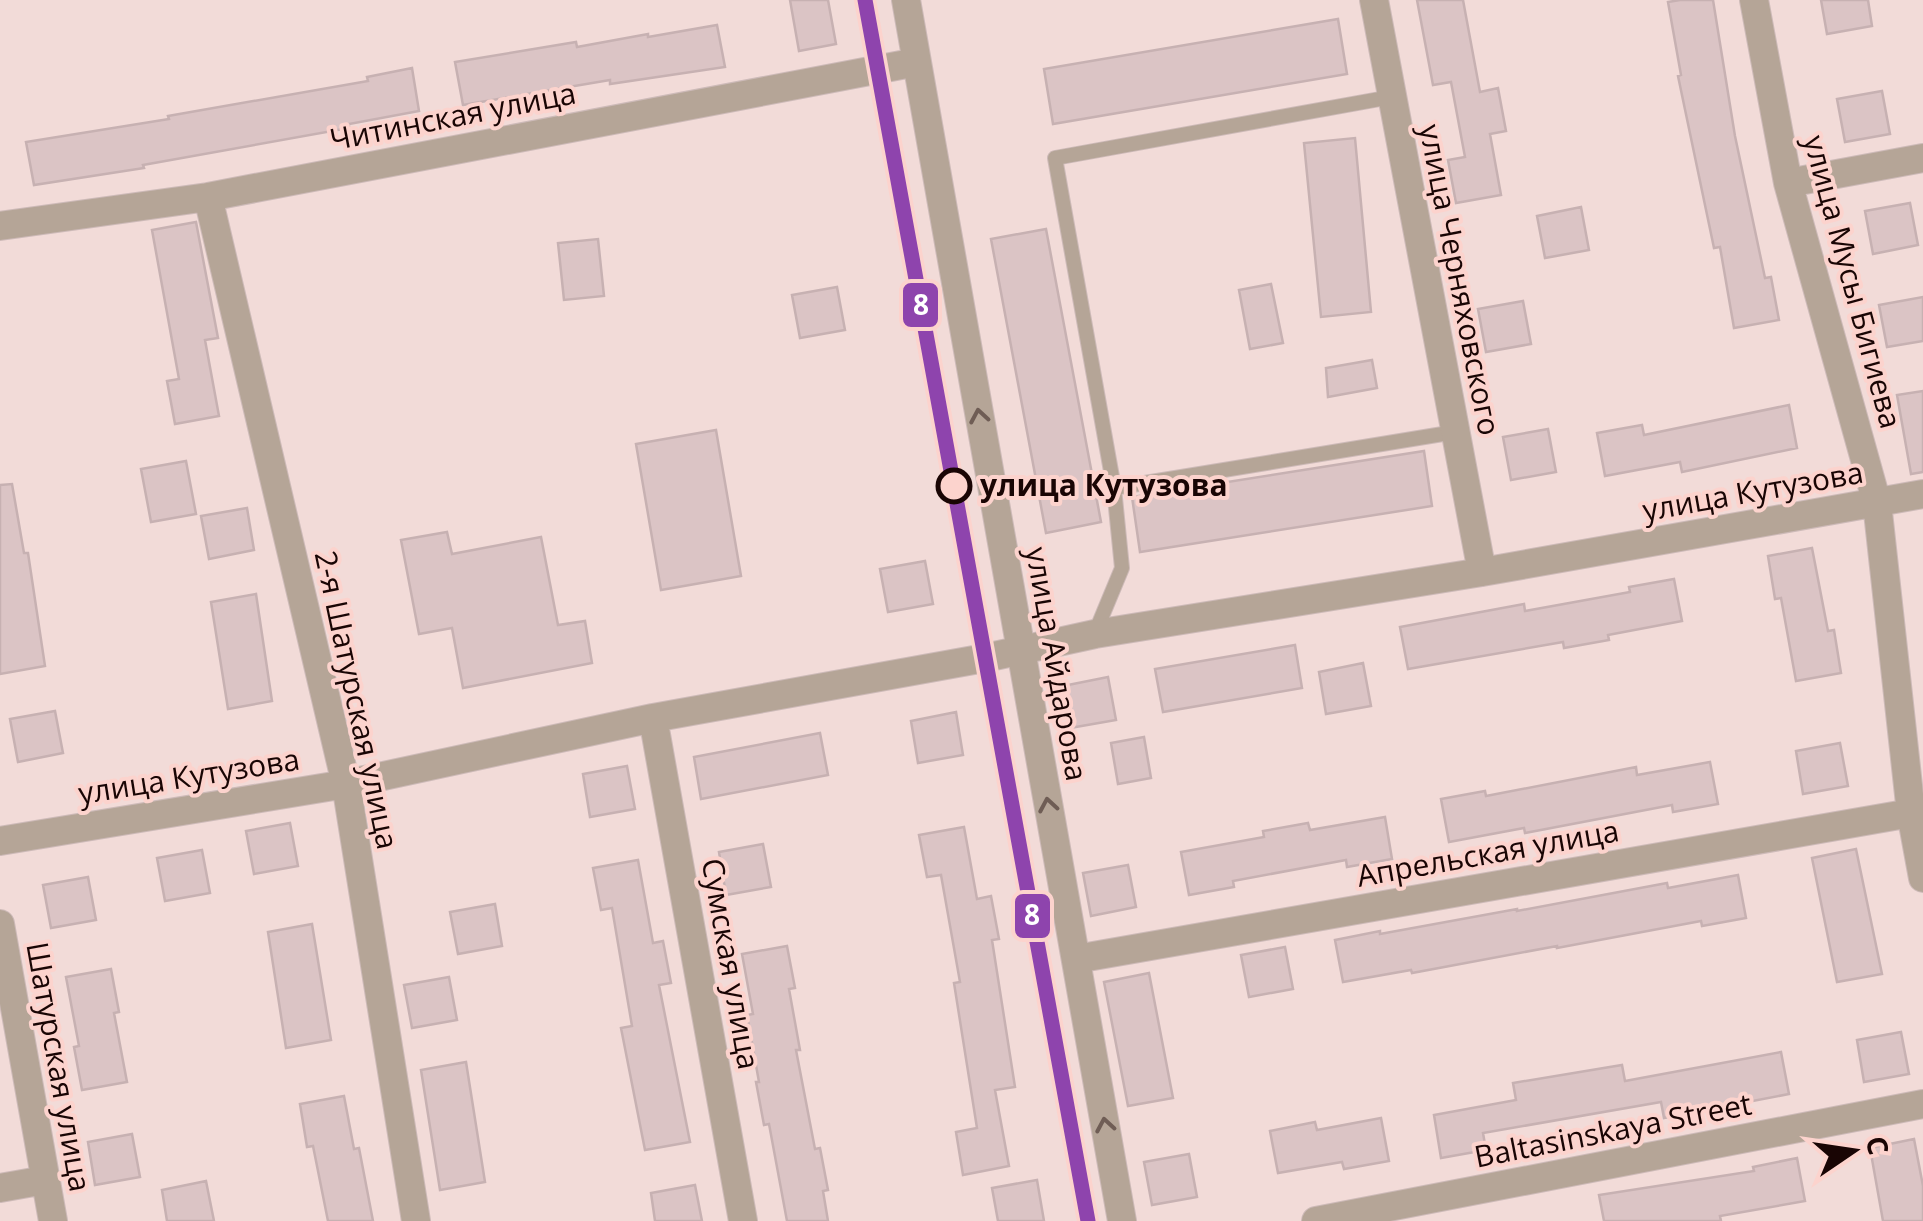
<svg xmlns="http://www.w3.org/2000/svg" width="1923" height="1221" font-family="'Open Sans',sans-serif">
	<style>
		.building { fill: #dbc4c5; stroke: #c7b1b2; stroke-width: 2.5 }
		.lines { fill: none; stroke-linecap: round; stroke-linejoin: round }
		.service-casing { stroke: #cdbab8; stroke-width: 16 }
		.minor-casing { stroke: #cdbab8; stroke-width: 30 }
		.service { stroke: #b5a597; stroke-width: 14 }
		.minor { stroke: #b5a597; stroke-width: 28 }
		.tram-1-casing { stroke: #fcd3cd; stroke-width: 22 }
		.tram-1 { stroke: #8e44ad; stroke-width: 15 }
		.oneway { stroke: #6f5d55 }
		.stop-dot { fill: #fcd3cd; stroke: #190504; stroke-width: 5 }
		.labels { text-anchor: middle; stroke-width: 8; stroke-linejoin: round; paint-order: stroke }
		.street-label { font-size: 30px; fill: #190504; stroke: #fcd3cd }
		.stop-label { font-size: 30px; font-weight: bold; fill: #190504; stroke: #fcd3cd; text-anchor: start }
		.line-badge { stroke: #fcd3cd; stroke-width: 4 }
		.badge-label { font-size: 28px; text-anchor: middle; font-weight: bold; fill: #fff }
	</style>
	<rect width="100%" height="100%" fill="#f2dbd8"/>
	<!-- building -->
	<path class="building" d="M790 0H828L836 44 799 51Z
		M1417 0H1463L1480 92 1498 88 1506 131 1490 134 1501 195 1456 203 1448 160 1465 157 1451 82 1433 85Z
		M1680 0H1713L1735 136 1765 278 1771 277 1779 320 1734 328 1720 247 1714 248 1678 76 1681 75 1668 2Z
		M1821 0H1868L1872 26 1827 34Z
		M1338 19 1347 74 1053 124 1044 69Z
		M717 25 725 67 610 84V80L463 105 455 62 576 42 577 47 648 34V37Z
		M412 68 419 111 349 124V128L143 165 144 168 34 185 26 142 169 119 168 116 368 81 367 77Z
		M1882 91 1890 134 1845 142 1837 99Z
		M1355 138 1371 312 1321 317 1304 143Z
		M1910 203 1918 245 1873 254 1865 211Z
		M1581 207 1589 250 1545 258 1537 216Z
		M196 222 218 338 205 340 219 416 175 424 167 381 179 379 152 230Z
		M1046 229 1101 522 1046 533 991 239Z
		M598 239 604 296 564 300 558 243Z
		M1271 284 1283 343 1250 349 1239 290Z
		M837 287 845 330 800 338 792 295Z
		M1923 297V341L1887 347 1879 305Z
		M1523 301 1531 344 1486 352 1478 309Z
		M1372 360 1377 388 1328 397 1326 368Z
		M1923 391V472L1911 474 1897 395Z
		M1789 405 1797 448 1682 472 1680 462 1605 476 1597 433 1642 425 1644 435Z
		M1548 429 1556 472 1511 480 1503 437Z
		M716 430 741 576 661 590 636 444Z
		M1424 451 1432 506 1140 552 1132 497Z
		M186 461 196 514 151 522 141 469Z
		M12 484 24 553H28L45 666 0 674V485Z
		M247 508 254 550 209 559 201 516Z
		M447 532 452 554 541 537 558 625 585 621 592 663 463 688 452 628 419 634 401 540Z
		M1812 548 1828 631 1834 630 1841 673 1796 681 1781 598 1775 599 1768 556Z
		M925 561 933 604 888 612 880 569Z
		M1674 579 1682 621 1608 635 1609 640 1564 648 1563 642 1408 669 1400 627 1524 604 1525 611 1630 592 1629 587Z
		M256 594 272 701 228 709 211 602Z
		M1295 645 1302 688 1163 712 1155 669Z
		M1363 663 1371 706 1326 714 1319 672Z
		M1108 677 1116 720 1070 728 1063 686Z
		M55 711 63 753 18 762 10 719Z
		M956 712 963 755 918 763 911 721Z
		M820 733 828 775 701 799 694 757Z
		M1144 737 1151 778 1118 784 1111 743Z
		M1840 743 1848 786 1803 794 1796 751Z
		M1710 762 1718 804 1673 812 1672 805 1525 833 1524 828 1449 842 1441 799 1485 791 1486 796 1636 767 1637 775Z
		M627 766 635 809 590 817 583 774Z
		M1385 817 1392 859 1347 867 1346 860 1233 881 1234 887 1189 895 1181 852 1264 837 1263 831 1308 823 1310 830Z
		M290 823 298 866 254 874 246 831Z
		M964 827 977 899 991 896 999 939 992 940 1015 1087 995 1090 1009 1166 963 1175 956 1132 977 1128 954 983 960 982 941 875 927 877 919 835Z
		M763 844 771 887 726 895 719 852Z
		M1856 849 1882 974 1837 982 1812 858Z
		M202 850 210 893 165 901 157 858Z
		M638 860 653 943 663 941 671 983 659 985 690 1142 645 1150 621 1028 632 1026 612 908 601 910 593 868Z
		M1128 865 1136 907 1091 916 1083 873Z
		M1738 875 1746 918 1702 926 1701 921 1557 948V946L1412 973 1411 970 1343 982 1335 940 1380 931V934L1517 909V911L1667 883 1668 888Z
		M88 877 96 920 51 928 43 885Z
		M495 904 502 946 458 954 450 912Z
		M312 924 331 1040 286 1048 268 932Z
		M787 946 795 988 789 989 800 1050H796L815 1149 820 1148 828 1190 823 1191 828 1221H787L769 1124 764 1125 756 1082H759L747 1015 753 1014 742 954Z
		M1285 947 1293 989 1249 997 1241 955Z
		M111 969 119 1012 114 1013 127 1082 82 1090 74 1047 79 1046 66 977Z
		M1149 973 1173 1098 1128 1106 1104 982Z
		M449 977 457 1020 412 1028 404 985Z
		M1901 1032 1909 1074 1864 1082 1857 1040Z
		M1781 1052 1789 1094 1664 1118 1661 1102 1483 1133 1486 1150 1441 1158 1434 1115 1516 1100 1513 1083 1622 1065 1625 1081Z
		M466 1062 485 1182 440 1190 421 1070Z
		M344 1096 354 1149 359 1148 373 1221H328L313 1146 307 1147 300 1104Z
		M1381 1118 1389 1161 1344 1169 1342 1162 1278 1173 1270 1131 1315 1122 1317 1130Z
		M132 1134 140 1177 95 1185 88 1142Z
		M1914 1139 1923 1186V1221H1883L1870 1148Z
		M1189 1154 1197 1197 1152 1205 1144 1162Z
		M1797 1158 1805 1201 1720 1216 1721 1221H1604L1599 1195 1754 1171 1753 1167Z
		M1037 1180 1044 1221H998L992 1188Z
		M206 1181 214 1221H167L162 1190Z
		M695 1185 702 1221H655L651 1193Z"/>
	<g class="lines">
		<defs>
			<path id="service" d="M1114 488 1455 432
				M1095 633 1122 568 1114 488 1055 158 1391 97"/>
			<path id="minor" d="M906 0 1122 1221
				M1374 0 1482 572
				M1754 0 1788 183 1877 503 1911 813 1923 878
				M1788 183 1923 158
				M208 197 346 784 416 1221
				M0 226 208 197 917 62
				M653 718 743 1221
				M0 841 346 784 653 718 985 658 1095 634 1482 572 1923 494
				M0 924 53 1221
				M1076 959 1911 813
				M0 1188 45 1180
				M1316 1221 1923 1104"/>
		</defs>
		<!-- service casing -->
		<use href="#service" class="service-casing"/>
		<!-- minor casing -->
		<use href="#minor" class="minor-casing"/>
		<!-- service -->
		<use href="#service" class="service"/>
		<!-- minor -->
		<use href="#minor" class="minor"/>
		<defs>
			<path id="tram-1" d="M865 0 1088 1221"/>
		</defs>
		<!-- tram-1 casing -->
		<use href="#tram-1" class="tram-1-casing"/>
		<!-- tram-1 -->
		<use href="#tram-1" class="tram-1"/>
	</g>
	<!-- one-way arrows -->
	<defs><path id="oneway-chevron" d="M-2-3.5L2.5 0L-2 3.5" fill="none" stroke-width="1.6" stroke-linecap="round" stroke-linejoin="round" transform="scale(2.5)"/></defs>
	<g class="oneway">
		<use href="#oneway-chevron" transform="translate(979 416) rotate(-100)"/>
		<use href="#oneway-chevron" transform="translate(1048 805) rotate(-100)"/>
		<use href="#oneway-chevron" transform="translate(1105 1125) rotate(-100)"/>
	</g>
	<!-- markers -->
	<circle class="stop-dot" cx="954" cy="486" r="16"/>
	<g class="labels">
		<!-- street labels -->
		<g class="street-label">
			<text transform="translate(453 117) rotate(-11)" y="10">Читинская улица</text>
			<text transform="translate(1459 280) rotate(79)" y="10">улица Черняховского</text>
			<text transform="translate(1852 282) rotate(75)" y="10">улица Мусы Бигиева</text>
			<text transform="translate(1753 492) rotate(-10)" y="10">улица Кутузова</text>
			<text transform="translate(1056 664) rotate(80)" y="10">улица Айдарова</text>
			<text transform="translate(356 700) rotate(78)" y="10">2-я Шатурская улица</text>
			<text transform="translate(189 777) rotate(-9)" y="10">улица Кутузова</text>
			<text transform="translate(1488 854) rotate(-10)" y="10">Апрельская улица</text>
			<text transform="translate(730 964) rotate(80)" y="10">Сумская улица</text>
			<text transform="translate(58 1067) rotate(80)" y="10">Шатурская улица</text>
			<text transform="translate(1613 1131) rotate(-11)" y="10">Baltasinskaya Street</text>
		</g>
		<!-- stop labels -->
		<g class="stop-label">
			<text x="980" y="496">улица Кутузова</text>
		</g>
	</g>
	<g class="line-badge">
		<rect x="901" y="281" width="39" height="48" rx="10" fill="#8e44ad"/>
		<rect x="1013" y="892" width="39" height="48" rx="10" fill="#8e44ad"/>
	</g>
	<g class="badge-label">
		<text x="921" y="315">8</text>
		<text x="1032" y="925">8</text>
	</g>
	<!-- north arrow -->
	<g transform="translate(1853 1151) rotate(77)" stroke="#fcd3cd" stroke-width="8" paint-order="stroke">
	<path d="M0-8L18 38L0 25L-18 38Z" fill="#190504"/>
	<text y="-15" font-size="28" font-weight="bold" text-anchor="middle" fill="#190504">С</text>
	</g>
</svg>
